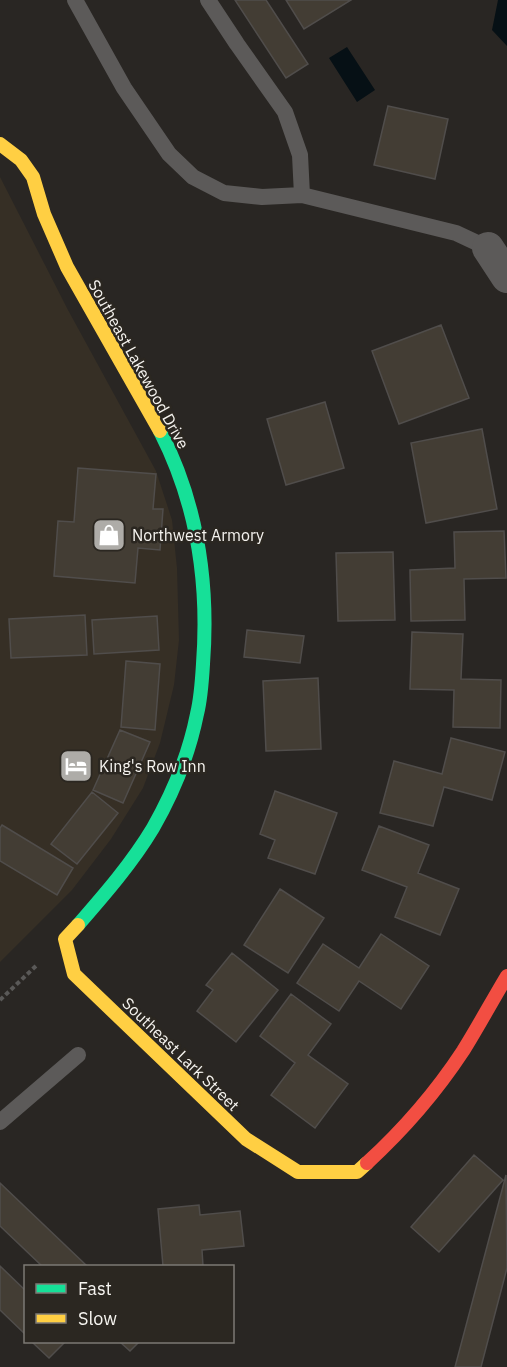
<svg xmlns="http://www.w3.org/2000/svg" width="507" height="1367" font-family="'IBM Plex Sans',sans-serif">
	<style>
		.built { fill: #362f25 }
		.water { fill: #061015 }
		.building { fill: #433d34; stroke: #504d4b; stroke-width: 1.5 }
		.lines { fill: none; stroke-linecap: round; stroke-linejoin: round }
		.path { stroke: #5a5958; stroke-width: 4; stroke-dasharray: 4.5 3; stroke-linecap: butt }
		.lane { stroke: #5c5a59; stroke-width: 16 }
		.street { stroke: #5c5a59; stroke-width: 32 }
		.fast { stroke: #16e098; stroke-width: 14 }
		.slow { stroke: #ffcf43; stroke-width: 14 }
		.jam { stroke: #f24e42; stroke-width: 14 }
		.labels { text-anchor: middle; stroke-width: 5; stroke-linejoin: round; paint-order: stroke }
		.street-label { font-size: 16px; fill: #f6f4f0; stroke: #2b2721 }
		.poi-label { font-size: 16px; fill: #f6f4f0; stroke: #2b2721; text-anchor: start }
	</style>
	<rect width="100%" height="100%" fill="#292623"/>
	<!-- built -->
	<path class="built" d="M0 177 68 310 156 471 172 520 177 568 179 640 174 685 160 743 143 788 111 839 72 890 0 962Z"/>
	<!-- water -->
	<path class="water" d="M498 0H507V46L492 30Z
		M347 47 375 90 357 102 329 58Z"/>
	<!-- building -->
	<path class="building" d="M235 0H266L308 64 286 78Z
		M286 0H351L304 29Z
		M388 106 448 119 435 179 374 165Z
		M441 325 469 398 399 424 372 351Z
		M325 402 344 468 286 485 267 419Z
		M482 429 497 509 426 523 411 443Z
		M78 468 156 474 153 509H163L160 550 138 548 135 583 54 576 58 521 74 522Z
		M504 531 506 578 464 579 465 620 411 621 410 570 455 568 454 532Z
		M393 552 395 620 338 621 336 553Z
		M85 615 87 655 11 658 9 619Z
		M157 616 159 650 94 654 92 620Z
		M247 630 304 636 300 663 244 657Z
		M412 632 463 634 461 679 501 680 500 728 453 727 454 690 410 689Z
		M126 661 160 664 155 730 121 727Z
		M318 678 321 749 266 751 263 681Z
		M120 730 150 742 123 803 93 790Z
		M451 738 505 752 492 800 444 787 433 826 380 813 394 761 442 774Z
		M275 791 337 813 315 874 268 858 275 840 260 834Z
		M92 792 118 813 77 864 51 844Z
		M2 825 73 868 57 895 0 861V828Z
		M379 826 429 845 418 873 459 889 440 935 395 917 407 887 362 870Z
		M280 889 324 918 288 973 244 945Z
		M381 934 429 966 401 1009 359 981 339 1011 297 983 323 944 359 968Z
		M232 953 278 990 236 1042 197 1011 213 990 206 985Z
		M291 994 331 1024 308 1055 348 1084 315 1128 271 1095 295 1063 260 1036Z
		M474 1155 503 1180 439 1252 411 1227Z
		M506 1175 507 1268 481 1367H455Z
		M0 1183 87 1266H42L0 1226Z
		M199 1205 200 1215 240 1211 244 1246 202 1250 203 1266H163L158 1209Z
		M0 1266 26 1291V1335L0 1310Z
		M32 1342H65L49 1358Z
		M120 1342H139L130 1351Z"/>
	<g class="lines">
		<!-- path -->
		<path class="path" d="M0 1000 38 964"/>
		<!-- lane -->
		<path class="lane" d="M75 0 124 88 169 154 193 177 224 193 262 197 302 195 456 233 488 248
			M208 0 237 44 285 112 300 155 302 195
			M0 1122 78 1055"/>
		<!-- street -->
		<path class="street" d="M488 248 507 277"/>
		<!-- fast -->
		<path class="fast" d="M78 925C105 894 132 863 153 828 173 793 189 754 197 714 201 698 202 681 203 664 209 584 197 503 160 431"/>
		<!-- slow -->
		<path class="slow" d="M0 144 21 160 33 177 44 214 67 267 160 431
			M78 925 65 939 74 974 246 1139 298 1172H357L367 1163"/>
		<!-- jam -->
		<path class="jam" d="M367 1163C403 1130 436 1092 463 1051 478 1027 492 1001 507 976"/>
	</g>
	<!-- icons -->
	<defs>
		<symbol id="shop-square" viewBox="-11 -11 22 22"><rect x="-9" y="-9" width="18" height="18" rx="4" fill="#aeaca8" stroke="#2b2721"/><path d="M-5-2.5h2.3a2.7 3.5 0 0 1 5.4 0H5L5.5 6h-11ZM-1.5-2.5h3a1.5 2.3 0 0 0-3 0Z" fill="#fff"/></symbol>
		<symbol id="hotel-square" viewBox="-11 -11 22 22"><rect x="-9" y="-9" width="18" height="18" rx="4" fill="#aeaca8" stroke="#2b2721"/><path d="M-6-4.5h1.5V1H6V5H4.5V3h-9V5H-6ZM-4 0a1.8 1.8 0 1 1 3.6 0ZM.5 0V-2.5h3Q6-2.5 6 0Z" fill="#fff"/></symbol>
	</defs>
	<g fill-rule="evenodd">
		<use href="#shop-square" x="90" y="516" width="38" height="38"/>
		<use href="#hotel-square" x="57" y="747" width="38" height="38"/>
	</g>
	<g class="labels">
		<!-- street labels -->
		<g class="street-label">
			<text transform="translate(139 364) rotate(61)" y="6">Southeast Lakewood Drive</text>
			<text transform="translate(181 1054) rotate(44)" y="6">Southeast Lark Street</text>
		</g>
		<!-- poi labels -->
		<g class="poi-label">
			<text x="132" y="541">Northwest Armory</text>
			<text x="99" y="772">King's Row Inn</text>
		</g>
	</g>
	<!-- legend -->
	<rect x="24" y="1265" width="210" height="78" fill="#2b2721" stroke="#7c7974" stroke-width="1.5"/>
	<rect x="36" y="1284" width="30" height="9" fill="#16e098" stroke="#7c7974" stroke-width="1.5"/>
	<text x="78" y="1295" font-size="18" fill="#f6f4f0">Fast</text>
	<rect x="36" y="1314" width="30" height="9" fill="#ffcf43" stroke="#7c7974" stroke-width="1.5"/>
	<text x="78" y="1325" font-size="18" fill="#f6f4f0">Slow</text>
</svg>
